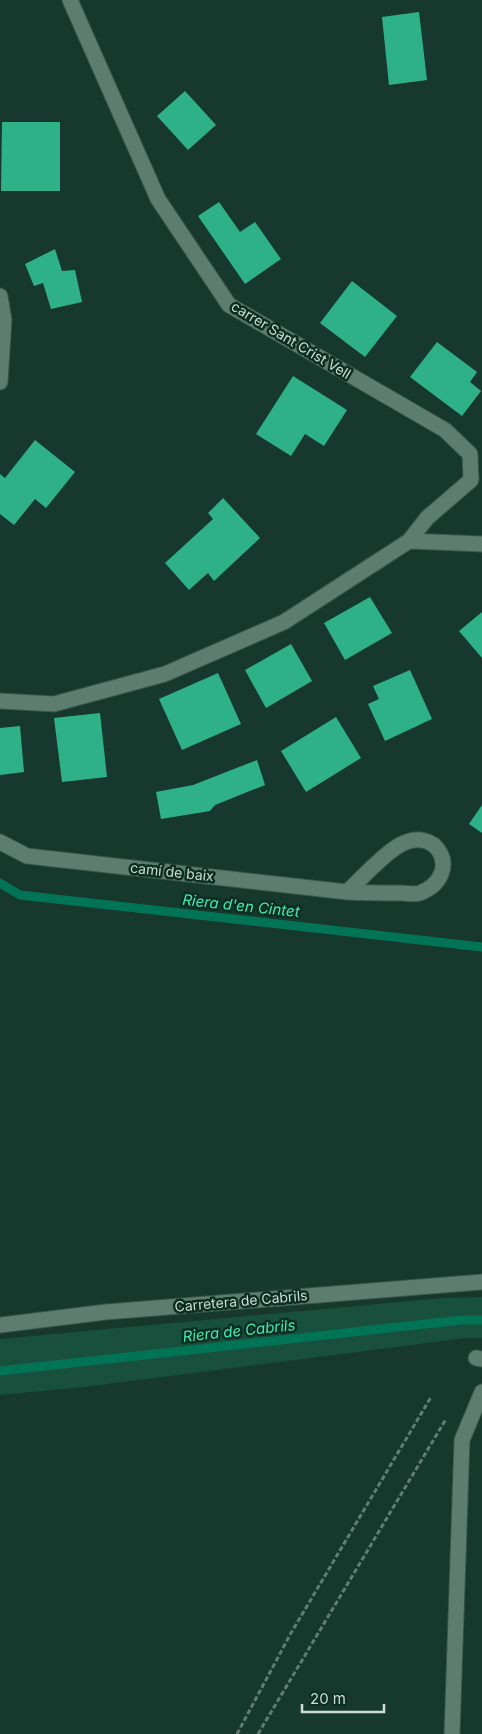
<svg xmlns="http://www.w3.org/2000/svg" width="482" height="1734" font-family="Inter,sans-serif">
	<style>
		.green { fill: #19503d }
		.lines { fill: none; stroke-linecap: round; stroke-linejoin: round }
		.stream { stroke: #027456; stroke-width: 9 }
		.building { fill: #2fb188 }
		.minor-casing { stroke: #39544a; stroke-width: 17 }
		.path { stroke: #627c72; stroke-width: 3; stroke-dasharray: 5 2.5; stroke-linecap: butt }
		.minor { stroke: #5c7d6f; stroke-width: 15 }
		.labels { text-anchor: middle; stroke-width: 5; stroke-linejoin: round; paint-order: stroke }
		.street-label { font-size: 14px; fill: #cbddd5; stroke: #0d2e22 }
		.water-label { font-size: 15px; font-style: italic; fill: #40eab5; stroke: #0d2e22 }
	</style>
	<rect width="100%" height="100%" fill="#17382c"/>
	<!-- green -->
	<path class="green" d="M482 1297V1338H466L84 1387 0 1395V1339L443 1298Z"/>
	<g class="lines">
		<!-- stream -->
		<path class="stream" d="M0 883 20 895 482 947
			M0 1371 462 1320H482"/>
	</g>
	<!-- building -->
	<path class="building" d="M419 12 427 80 389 85 382 17Z
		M185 91 216 125 188 150 157 116Z
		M2 122H60V191H1Z
		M219 202 240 232 255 222 281 259 245 284 198 216Z
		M55 249 62 271 75 270 82 302 51 309 43 283 34 286 25 264Z
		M352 281 397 316 365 357 320 323Z
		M437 342 477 372 470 382 481 391 462 416 410 377Z
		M293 376 347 410 324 446 305 434 291 456 256 434Z
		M35 440 75 472 46 508 35 499 14 525 0 514V474L5 478Z
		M223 498 260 538 214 581 208 573 189 590 165 563 213 519 208 513Z
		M370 597 392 633 345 660 324 623Z
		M482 612V658L459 631Z
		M291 644 312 681 266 708 245 670Z
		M410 670 432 719 385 741 368 704 379 699 373 686Z
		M218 673 241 724 182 750 159 699Z
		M100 713 107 777 62 782 54 718Z
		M336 717 361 758 306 792 281 751Z
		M20 726 24 772 0 775V728Z
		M257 760 265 785 215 805 210 811 161 819 156 792 193 785Z
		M482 805V833L469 824Z"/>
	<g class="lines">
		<defs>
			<path id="minor" d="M70 0 158 199 229 305 445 430 470 454 471 480 427 518 409 541
				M0 296 4 320 0 382
				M0 701 54 704 165 674 284 622 409 541 482 544
				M0 842 27 856 347 892C365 893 383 893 401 893 407 893 414 895 420 893 465 875 437 819 395 848 379 859 362 878 347 892
				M0 1325 106 1312 482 1282
				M476 1358 482 1359
				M452 1734 462 1440 482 1392"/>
		</defs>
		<!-- minor casing -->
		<use href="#minor" class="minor-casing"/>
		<!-- path -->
		<path class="path" d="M237 1734 291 1633 431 1397
			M258 1734 446 1419"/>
		<!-- minor -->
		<use href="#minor" class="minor"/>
	</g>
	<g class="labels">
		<!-- street labels -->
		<g class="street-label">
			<text transform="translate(291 340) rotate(31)" y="5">carrer Sant Crist Vell</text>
			<text transform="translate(172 872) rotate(6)" y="5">camí de baix</text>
			<text transform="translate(241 1301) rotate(-5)" y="5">Carretera de Cabrils</text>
		</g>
		<!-- water labels -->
		<g class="water-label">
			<text transform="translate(241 906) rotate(6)" y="5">Riera d'en Cintet</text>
			<text transform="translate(239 1331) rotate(-6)" y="5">Riera de Cabrils</text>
		</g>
	</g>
	<!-- scale -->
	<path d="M302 1704v8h82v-8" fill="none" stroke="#cbddd5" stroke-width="2.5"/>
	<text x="310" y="1704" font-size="15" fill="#cbddd5" stroke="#0d2e22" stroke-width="4" paint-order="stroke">20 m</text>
</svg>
